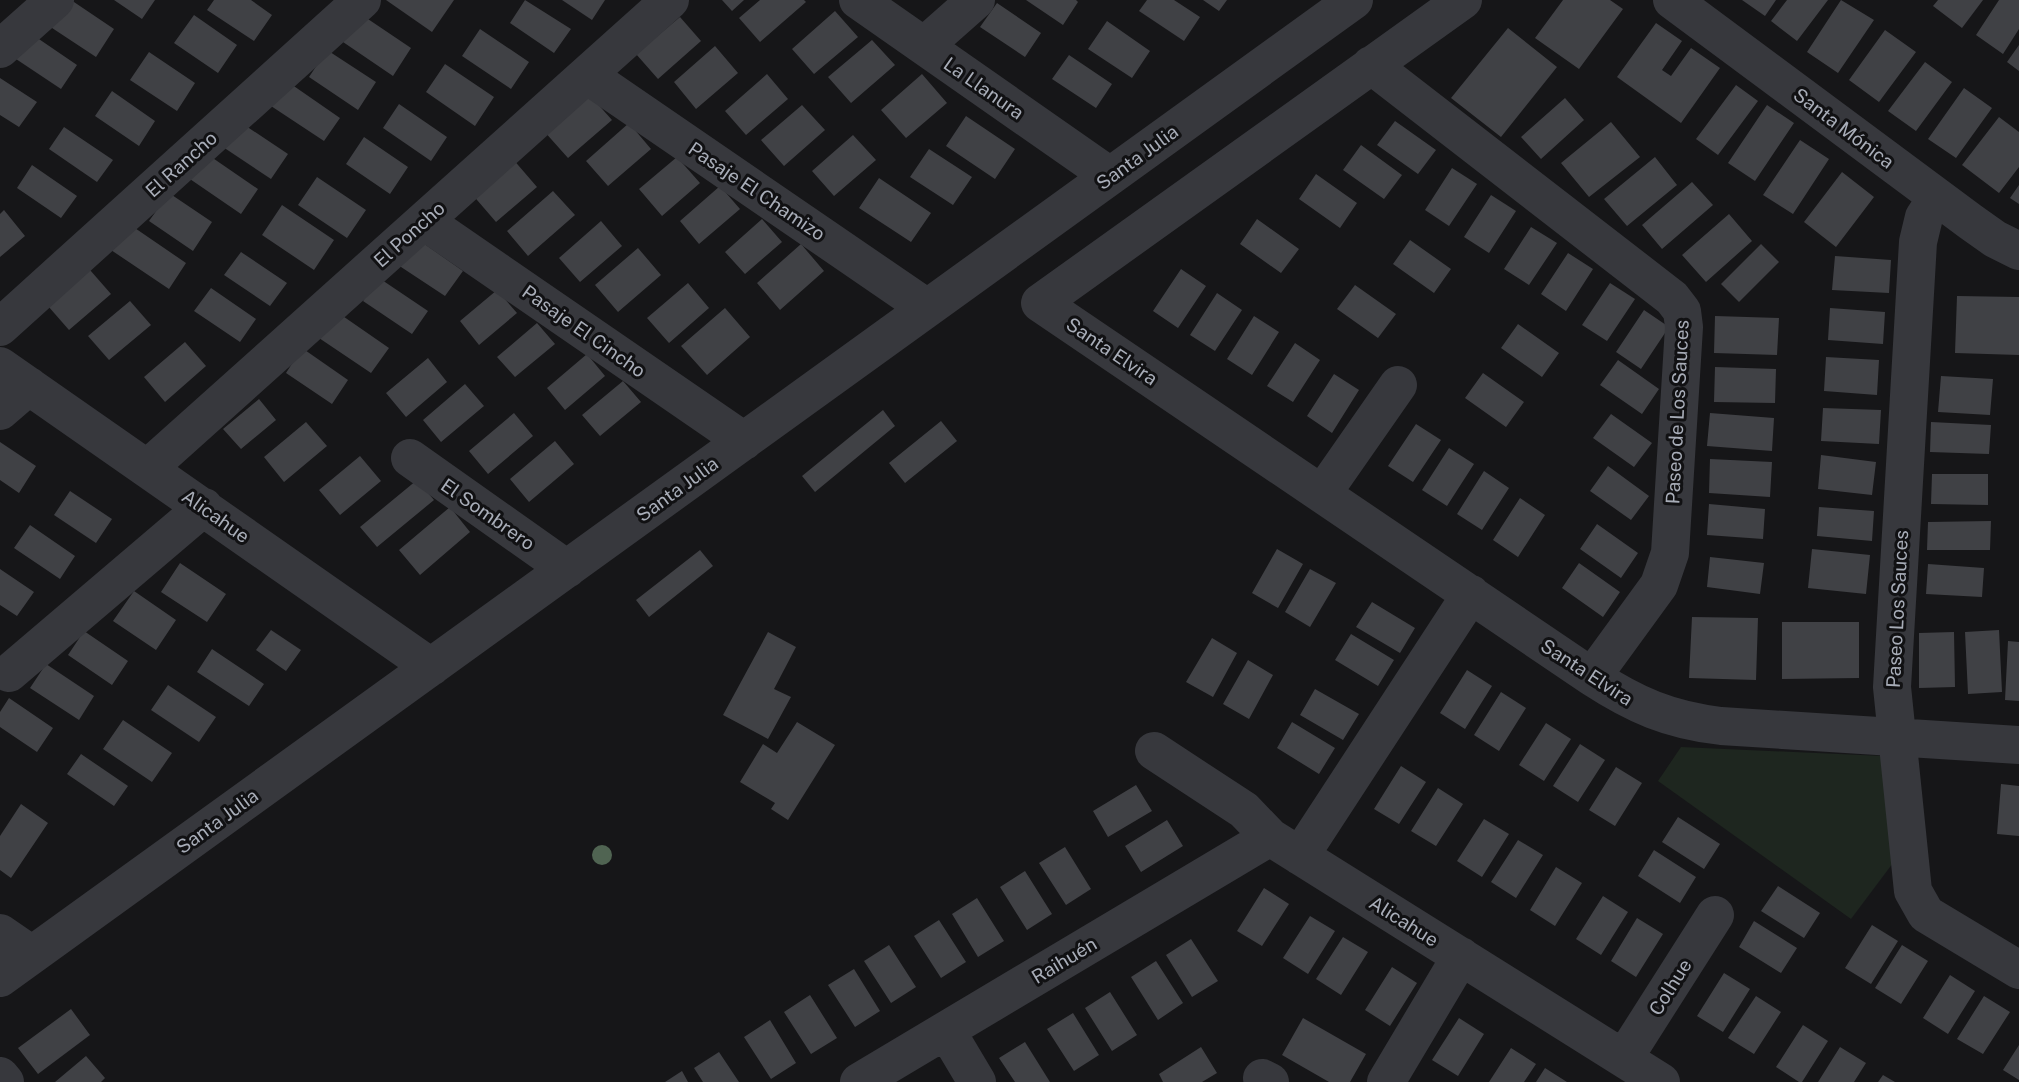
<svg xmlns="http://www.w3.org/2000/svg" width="2019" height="1082" font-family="'Public Sans',sans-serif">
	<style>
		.green { fill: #1e261f }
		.building { fill: #404145 }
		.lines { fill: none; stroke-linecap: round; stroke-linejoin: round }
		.minor { stroke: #37383d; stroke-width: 38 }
		.tree { fill: #506452 }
		.labels { text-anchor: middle; stroke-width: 6; stroke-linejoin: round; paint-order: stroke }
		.street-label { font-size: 19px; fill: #a8adb8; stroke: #111113 }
	</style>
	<rect width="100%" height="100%" fill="#161618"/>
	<!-- green -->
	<path class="green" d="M1681 747 1883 756 1893 863 1851 919 1658 781Z"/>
	<!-- building -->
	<path class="building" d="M71 0 114 29 96 57 46 24Z
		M114 0H155L142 19Z
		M214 0H251L272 15 254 41 207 10Z
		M386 0H454L432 32Z
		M525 0 571 29 554 53 510 23Z
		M562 0H605L592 20Z
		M722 0H744L732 11Z
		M760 0H804L806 2 760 42 739 18Z
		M1026 0H1076L1078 2 1063 25Z
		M1147 0H1174L1200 17 1184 41 1139 11Z
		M1203 0H1227L1219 11Z
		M1563 0H1610L1623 9 1579 69 1535 38Z
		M1742 0H1776L1765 16Z
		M1787 0H1828L1797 41 1771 21Z
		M1841 0 1874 20 1838 73 1807 52Z
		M1938 0H1983L1962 28 1933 6Z
		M1999 0H2019V29L2003 54 1976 35Z
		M997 3 1041 33 1025 57 980 27Z
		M835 11 858 37 814 74 792 49Z
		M194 15 237 45 218 73 174 43Z
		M362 15 411 48 393 76 343 42Z
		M680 17 701 41 658 79 636 54Z
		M1107 21 1150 51 1132 78 1088 49Z
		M1656 23 1682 41 1662 70 1671 76 1691 48 1720 68 1681 123 1617 77Z
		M1508 28 1557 67 1501 137 1451 98Z
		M480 29 529 62 511 89 462 56Z
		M1885 30 1916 52 1879 102 1849 80Z
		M33 35 77 65 61 89 16 59Z
		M872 40 895 65 851 103 828 77Z
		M2019 45V71L2007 62Z
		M715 46 738 73 696 109 674 82Z
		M327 50 376 82 358 110 309 77Z
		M149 52 195 83 177 111 130 80Z
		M1069 55 1112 84 1096 108 1052 79Z
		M1925 62 1952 82 1916 131 1888 111Z
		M445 64 494 97 475 126 426 92Z
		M767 74 788 99 746 135 725 111Z
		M922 74 947 103 906 138 881 110Z
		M0 78 37 102 19 127 0 115Z
		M288 82 340 118 324 141 271 106Z
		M1736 85 1758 101 1718 155 1696 139Z
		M1964 88 1992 108 1956 158 1928 139Z
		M112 91 155 121 139 146 95 116Z
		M587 92 612 120 568 158 543 130Z
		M1565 98 1584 120 1541 159 1521 137Z
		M399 104 447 137 431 161 383 128Z
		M802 105 825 130 784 166 761 140Z
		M1767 105 1794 123 1755 181 1728 163Z
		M966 116 1015 149 995 179 946 146Z
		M1999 117 2019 132V167L1999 193 1962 165Z
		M237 120 288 154 271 179 220 145Z
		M1395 121 1436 150 1418 174 1377 145Z
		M1611 122 1640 157 1589 197 1561 163Z
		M629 123 651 149 608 186 586 161Z
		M64 127 113 160 97 182 49 149Z
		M853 135 876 160 834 196 812 171Z
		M364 137 408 167 390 194 346 164Z
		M1800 140 1829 159 1793 214 1763 195Z
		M1361 145 1402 175 1384 199 1343 170Z
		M929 149 972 177 953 205 910 177Z
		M204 152 258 189 241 214 187 177Z
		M677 157 700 183 662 216 639 189Z
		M1655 157 1677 185 1627 226 1604 199Z
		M512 158 537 187 496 222 471 193Z
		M32 165 77 196 61 218 17 188Z
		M1452 168 1477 184 1449 226 1425 210Z
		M1842 172 1874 197 1836 247 1804 222Z
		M1316 174 1357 203 1340 228 1299 199Z
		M317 177 366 210 347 238 298 205Z
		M879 178 931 213 911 242 859 208Z
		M1692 182 1713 205 1662 249 1642 225Z
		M2019 185V204L2010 198Z
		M720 186 740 209 699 244 680 221Z
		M553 191 575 215 528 256 507 231Z
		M169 193 212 222 193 251 149 221Z
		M1491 195 1516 211 1489 253 1464 237Z
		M282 205 334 240 314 270 262 235Z
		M4 210 25 236 0 257V214Z
		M1729 214 1752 241 1706 282 1682 255Z
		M762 219 782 242 745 274 725 252Z
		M1257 219 1299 249 1281 273 1240 244Z
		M601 221 622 246 580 282 559 258Z
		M129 224 186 263 169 289 111 250Z
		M1531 227 1557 243 1529 285 1504 269Z
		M416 238 463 271 445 296 398 265Z
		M1410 240 1451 269 1434 293 1393 264Z
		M801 244 824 271 780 310 757 283Z
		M1761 244 1779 262 1739 302 1721 284Z
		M638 248 661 275 618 312 595 285Z
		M241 252 287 283 270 306 224 275Z
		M1568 253 1593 269 1566 311 1541 294Z
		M1835 256 1891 260 1889 293 1832 290Z
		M1181 269 1206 286 1178 328 1153 311Z
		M90 270 111 294 69 330 48 306Z
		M379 278 428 311 412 334 363 301Z
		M688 283 709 308 669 343 647 318Z
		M1610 283 1635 299 1607 341 1582 325Z
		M1355 285 1396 314 1378 338 1337 309Z
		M211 288 256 319 240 342 194 311Z
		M497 290 517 313 479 345 460 321Z
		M1217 293 1242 310 1215 351 1190 335Z
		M1957 296 2019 297V355L1955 353Z
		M130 301 151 325 109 360 88 336Z
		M725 308 750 337 707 375 681 346Z
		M1830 308 1885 312 1883 344 1828 340Z
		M1644 310 1669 327 1641 369 1616 352Z
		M337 312 389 348 371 373 319 338Z
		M1254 316 1279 332 1252 375 1227 359Z
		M1715 316 1779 318 1777 355 1714 353Z
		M537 323 555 344 515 377 497 357Z
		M1518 324 1559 353 1542 377 1501 348Z
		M185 342 206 366 165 402 144 377Z
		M1295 343 1320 360 1293 402 1267 386Z
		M302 348 348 380 332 404 286 373Z
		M587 354 605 376 565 410 547 388Z
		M1826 357 1879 360 1877 395 1824 391Z
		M428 358 447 382 406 417 386 393Z
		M1618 360 1659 389 1642 414 1600 385Z
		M1715 367 1776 369 1775 403 1714 402Z
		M1483 373 1524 402 1506 427 1465 398Z
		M1334 374 1359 390 1332 433 1307 416Z
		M1941 376 1993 379 1990 415 1938 412Z
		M623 381 641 402 600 436 582 415Z
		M465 384 484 406 441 442 423 420Z
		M259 399 276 420 241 449 223 429Z
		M1823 408 1881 410 1879 444 1821 441Z
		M883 410 895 426 815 492 802 476Z
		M514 413 533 436 488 474 469 451Z
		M1710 413 1774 418 1772 451 1707 446Z
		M1611 414 1652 443 1634 467 1593 438Z
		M941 421 957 441 905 483 889 463Z
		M306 422 327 446 284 482 264 457Z
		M1931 422 1991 425 1989 454 1930 452Z
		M1416 424 1441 440 1413 482 1388 466Z
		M555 441 574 464 529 502 510 479Z
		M0 442 36 466 19 493 0 480Z
		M1449 448 1474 464 1447 506 1422 490Z
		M1821 455 1876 462 1872 495 1818 489Z
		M360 456 381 481 340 515 319 490Z
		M1710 459 1772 462 1770 497 1709 493Z
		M1608 466 1649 496 1631 520 1590 491Z
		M1484 471 1509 488 1482 530 1457 514Z
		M1932 474H1988V505L1931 504Z
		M417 480 434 500 377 547 360 527Z
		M70 491 112 519 96 543 54 515Z
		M1520 498 1545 515 1518 557 1493 540Z
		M1709 504 1765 509 1763 539 1707 535Z
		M450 507 470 532 420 575 399 550Z
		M1819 507 1874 511 1872 541 1817 536Z
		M1991 521 1990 550H1927L1928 522Z
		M1597 524 1638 553 1621 578 1580 549Z
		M30 525 75 556 60 579 14 548Z
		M1277 549 1303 564 1278 608 1252 593Z
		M1812 549 1870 555 1866 594 1808 588Z
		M700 550 713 566 649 617 636 600Z
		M1710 557 1764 563 1760 594 1707 587Z
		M180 563 226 594 207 622 161 592Z
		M1579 563 1620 592 1603 617 1562 588Z
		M1928 564 1984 568 1982 597 1926 594Z
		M0 569 34 592 17 616 0 605Z
		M1310 569 1336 583 1310 627 1285 612Z
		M134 591 176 620 156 650 113 621Z
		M1372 602 1415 628 1400 653 1356 627Z
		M1692 617 1758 618 1756 680 1689 678Z
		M1782 622H1859V678L1782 679Z
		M271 630 301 650 286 671 256 650Z
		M1999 630 2002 692 1968 694 1965 632Z
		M84 631 128 661 112 685 68 655Z
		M768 632 796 647 774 689 791 697 768 739 723 715Z
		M1954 632 1955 687 1919 688V633Z
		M1351 634 1394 660 1378 686 1335 660Z
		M1212 638 1237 653 1213 697 1186 682Z
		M2008 641 2019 642V701L2005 700Z
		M212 649 264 684 249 706 197 672Z
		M1248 660 1273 675 1249 719 1223 704Z
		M46 664 94 696 79 720 30 688Z
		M1467 670 1492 686 1465 729 1440 713Z
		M168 685 216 717 199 742 151 710Z
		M1315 689 1359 714 1343 740 1300 715Z
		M1501 692 1526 708 1499 751 1474 735Z
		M9 698 53 728 37 752 0 727V712Z
		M123 720 172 753 152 782 103 749Z
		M797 722 835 745 788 820 771 809 775 803 740 782 763 744 777 753Z
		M1292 722 1335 748 1319 774 1277 748Z
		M1546 723 1571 739 1544 781 1519 765Z
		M1580 744 1605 760 1578 802 1553 786Z
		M81 754 128 786 114 806 67 774Z
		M1401 766 1426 782 1399 824 1374 809Z
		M1616 767 1642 783 1615 826 1589 810Z
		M2001 784 2019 786V836L1997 834Z
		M1136 785 1152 811 1108 837 1093 811Z
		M1438 788 1463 804 1436 846 1411 831Z
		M21 804 48 823 11 878 0 870V836Z
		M1678 817 1720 844 1704 869 1662 842Z
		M1484 819 1509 834 1482 877 1457 861Z
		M1167 820 1183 846 1141 872 1125 846Z
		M1518 840 1543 855 1516 898 1491 882Z
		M1065 847 1091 889 1066 905 1039 863Z
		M1654 850 1696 877 1680 903 1638 876Z
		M1556 867 1582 883 1555 926 1530 910Z
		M1025 871 1052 914 1027 930 1000 887Z
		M1778 886 1820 913 1804 938 1761 911Z
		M1264 888 1289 904 1262 946 1237 931Z
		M1603 896 1628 912 1601 955 1576 939Z
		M977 898 1004 941 978 957 952 914Z
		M1310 916 1335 931 1308 974 1283 958Z
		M1637 918 1663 934 1636 977 1611 961Z
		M939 920 966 962 941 978 914 936Z
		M1754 921 1797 948 1781 973 1739 947Z
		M1872 925 1898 941 1871 984 1845 968Z
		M1343 937 1368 952 1341 995 1316 979Z
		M1191 939 1218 981 1192 997 1166 955Z
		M889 945 916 987 891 1003 864 961Z
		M1902 945 1928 961 1901 1004 1875 988Z
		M1156 961 1183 1003 1158 1020 1131 977Z
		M1392 967 1417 983 1390 1026 1365 1010Z
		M854 969 880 1011 855 1027 828 985Z
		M1724 973 1750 989 1723 1032 1697 1016Z
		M1950 975 1975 991 1948 1034 1923 1018Z
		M1110 992 1137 1035 1112 1051 1085 1008Z
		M810 995 837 1038 811 1054 784 1012Z
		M1756 996 1781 1012 1754 1054 1728 1038Z
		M1984 996 2010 1012 1983 1054 1957 1039Z
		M71 1009 90 1035 38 1074 18 1048Z
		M1073 1013 1099 1055 1074 1071 1047 1029Z
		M1303 1018 1366 1054 1350 1082H1329L1282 1055Z
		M1459 1018 1484 1034 1458 1076 1432 1060Z
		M770 1020 796 1063 771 1079 744 1037Z
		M1803 1025 1828 1041 1802 1082H1799L1776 1067Z
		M1025 1042 1050 1082H1015L999 1058Z
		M2019 1045V1080L2003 1070Z
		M1201 1047 1217 1073 1202 1082H1163L1159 1074Z
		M1840 1047 1866 1063 1854 1082H1818Z
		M1511 1048 1536 1064 1524 1082H1489Z
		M719 1052 739 1082H703L694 1068Z
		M86 1056 105 1078 101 1082H55Z
		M1545 1068 1567 1082H1536Z
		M682 1071 688 1082H665Z
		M1883 1075 1895 1082H1878Z"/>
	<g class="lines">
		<!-- minor -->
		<path class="minor" d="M858 0 1110 176
			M1463 0 1040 303 1592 677C1635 705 1669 720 1721 726L2019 745
			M1672 0 1971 222 1995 239 2019 251
			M924 46 976 0
			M0 49 55 0
			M1371 65 1672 298 1682 311 1684 327 1670 553 1659 585 1592 677
			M587 75 927 308
			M1937 197 1924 217 1918 242 1892 687 1913 891 1926 914 2019 970
			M424 221 744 441
			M0 327 362 0
			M0 366 431 667
			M0 411 29 386
			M410 458 567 569
			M148 468 670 0
			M1322 494 1398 385
			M9 673 204 507
			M1154 751 1244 810 1270 837 1661 1082
			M1300 856 1471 594
			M0 933 32 955
			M0 978 1354 0
			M946 1030 977 1082
			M1624 1058 1715 915
			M0 1076 5 1082
			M1262 1078 1270 1082
			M859 1082 1270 837
			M1386 1082 1461 956"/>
	</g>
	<!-- trees -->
	<circle class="tree" cx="602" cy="855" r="10"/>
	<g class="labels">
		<!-- street labels -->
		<g class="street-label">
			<text transform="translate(984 88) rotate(35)" y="7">La Llanura</text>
			<text transform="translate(1844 128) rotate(37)" y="7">Santa Mónica</text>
			<text transform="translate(1137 157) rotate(-36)" y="7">Santa Julia</text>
			<text transform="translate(181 164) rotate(-42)" y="7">El Rancho</text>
			<text transform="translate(757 191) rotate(34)" y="7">Pasaje El Chamizo</text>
			<text transform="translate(409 234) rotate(-42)" y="7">El Poncho</text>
			<text transform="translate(584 331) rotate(35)" y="7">Pasaje El Cincho</text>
			<text transform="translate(1112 351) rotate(34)" y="7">Santa Elvira</text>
			<text transform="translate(1677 412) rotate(-87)" y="7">Paseo de Los Sauces</text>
			<text transform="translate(677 489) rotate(-36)" y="7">Santa Julia</text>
			<text transform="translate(488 514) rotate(35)" y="7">El Sombrero</text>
			<text transform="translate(216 516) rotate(35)" y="7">Alicahue</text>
			<text transform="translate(1897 609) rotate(-87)" y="7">Paseo Los Sauces</text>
			<text transform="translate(1587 672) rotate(33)" y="7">Santa Elvira</text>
			<text transform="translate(217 821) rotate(-36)" y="7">Santa Julia</text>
			<text transform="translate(1404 921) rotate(32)" y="7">Alicahue</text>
			<text transform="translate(1064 960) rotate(-31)" y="7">Raihuén</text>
			<text transform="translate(1670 987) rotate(-58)" y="7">Colhue</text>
		</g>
	</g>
</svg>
